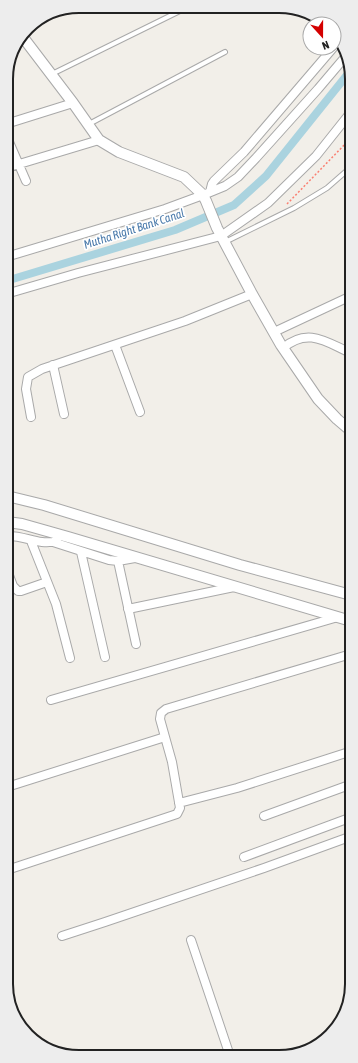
<svg xmlns="http://www.w3.org/2000/svg" width="358" height="1063" font-family="'Asap Condensed',sans-serif">
	<style>
		.lines { fill: none; stroke-linecap: round; stroke-linejoin: round }
		.canal { stroke: #aad3df; stroke-width: 8 }
		.service-casing { stroke: #a9a9a9; stroke-width: 6 }
		.minor-casing { stroke: #a9a9a9; stroke-width: 10 }
		.tertiary-casing { stroke: #a9a9a9; stroke-width: 12 }
		.path { stroke: #fa8072; stroke-width: 1.5; stroke-dasharray: 2 2; stroke-linecap: butt }
		.service { stroke: #fff; stroke-width: 4 }
		.minor { stroke: #fff; stroke-width: 8 }
		.tertiary { stroke: #fff; stroke-width: 10 }
		.labels { text-anchor: middle; stroke-width: 3.5; stroke-linejoin: round; paint-order: stroke }
		.water-label { font-size: 12px; font-style: italic; fill: #4a7aab; stroke: #fff }
		.rim { fill: none; stroke: #222; stroke-width: 2 }
	</style>
	<rect width="100%" height="100%" fill="#f2efe9"/>
	<g class="lines">
		<!-- canal -->
		<path class="canal" d="M6 281 175 230 234 205 266 176 351 70"/>
		<defs>
			<path id="service" d="M52 74 188 7
				M89 124 225 52
				M225 242 294 208 327 188 351 167"/>
			<path id="minor" d="M6 124 73 103
				M6 135 26 181
				M6 168 99 140
				M210 192 212 184 214 181 244 152 333 48
				M6 257 165 209 203 195 225 186 238 177 256 158 318 89 346 56
				M6 294 78 273 221 236 268 203 316 156 351 112
				M274 332 351 296
				M115 345 140 412
				M283 348C308 327 326 342 351 353
				M53 365 64 414
				M31 417 26 389 28 377 42 369 185 321 252 294
				M7 536C25 535 38 546 57 541
				M31 541 56 604 70 658
				M53 542 109 560 118 561 135 558
				M81 552 105 657
				M118 561 136 644
				M7 570 13 586 18 591H21L47 582
				M128 609 234 587
				M51 700 338 617
				M7 787 165 737
				M179 803 237 788 352 751
				M264 816 352 784
				M244 857 352 817
				M7 870 177 814 180 808 172 762 160 719 161 713 166 709 351 654
				M62 936 105 922 264 868 352 836
				M191 940 230 1056"/>
			<path id="tertiary" d="M22 36 73 103 99 140 119 152 184 177 203 195 206 201 217 228 252 294 281 345 318 399 337 419 351 431
				M7 496 44 505 240 565 351 595
				M7 522 22 524 68 537 351 621"/>
		</defs>
		<!-- service casing -->
		<use href="#service" class="service-casing"/>
		<!-- minor casing -->
		<use href="#minor" class="minor-casing"/>
		<!-- tertiary casing -->
		<use href="#tertiary" class="tertiary-casing"/>
		<!-- path -->
		<path class="path" d="M287 204 351 138"/>
		<!-- service -->
		<use href="#service" class="service"/>
		<!-- minor -->
		<use href="#minor" class="minor"/>
		<!-- tertiary -->
		<use href="#tertiary" class="tertiary"/>
	</g>
	<g class="labels">
		<!-- water labels -->
		<g class="water-label">
			<text transform="translate(134 229) rotate(-18)" y="4">Mutha Right Bank Canal</text>
		</g>
	</g>
	<!-- crop -->
	<path d="M0 0H358V1063H0ZM79 13H279A66 66 0 0 1 345 79V984A66 66 0 0 1 279 1050H79A66 66 0 0 1 13 984V79A66 66 0 0 1 79 13Z" fill="#ededed" fill-rule="evenodd"/>
	<path class="rim" d="M79 13H279A66 66 0 0 1 345 79V984A66 66 0 0 1 279 1050H79A66 66 0 0 1 13 984V79A66 66 0 0 1 79 13Z"/>
	<!-- north arrow -->
	<g transform="translate(322 36) rotate(159)"><circle r="19" fill="#ffffff" stroke="#a7a7a7"/>
	<path d="M0-3L7 15L0 10L-7 15Z" fill="#d40000"/>
	<text y="-6" font-size="11" font-weight="bold" text-anchor="middle" fill="#222222">N</text>
	</g>
</svg>
